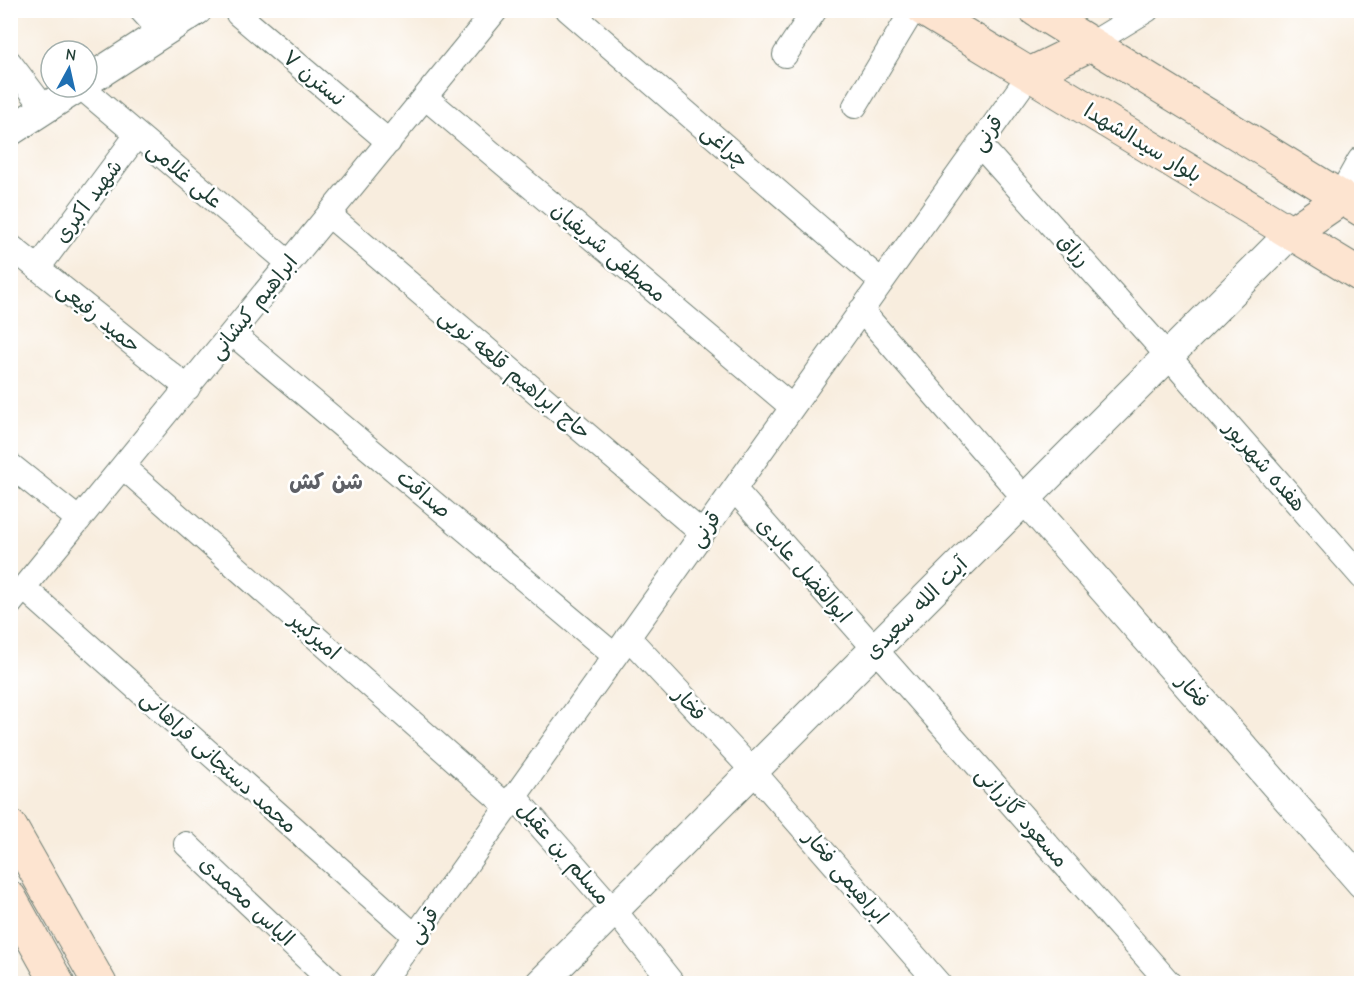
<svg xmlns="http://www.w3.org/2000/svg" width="1372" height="994" font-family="'Comic Neue','Playpen Sans Arabic',sans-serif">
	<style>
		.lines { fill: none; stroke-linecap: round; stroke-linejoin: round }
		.minor-casing { stroke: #6b7b70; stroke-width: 26 }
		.tertiary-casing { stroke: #6b7b70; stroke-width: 32 }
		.secondary-casing { stroke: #6b7b70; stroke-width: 35 }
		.minor { stroke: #fff; stroke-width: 24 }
		.tertiary { stroke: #fff; stroke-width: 30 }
		.secondary { stroke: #fde4d0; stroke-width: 33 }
		.labels { text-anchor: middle; stroke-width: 5; stroke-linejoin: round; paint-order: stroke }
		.street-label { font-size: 21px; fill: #1f3d34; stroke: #fff }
		.neighbourhood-label { font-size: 22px; font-weight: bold; fill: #5e6066; stroke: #fff }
	</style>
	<rect width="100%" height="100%" fill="#fff"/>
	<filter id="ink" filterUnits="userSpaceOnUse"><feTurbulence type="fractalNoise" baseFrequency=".0167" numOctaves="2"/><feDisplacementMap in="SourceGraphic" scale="12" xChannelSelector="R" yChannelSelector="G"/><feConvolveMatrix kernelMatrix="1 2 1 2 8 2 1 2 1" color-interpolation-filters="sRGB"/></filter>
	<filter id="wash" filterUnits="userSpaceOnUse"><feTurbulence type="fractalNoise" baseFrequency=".008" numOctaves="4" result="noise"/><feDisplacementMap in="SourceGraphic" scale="24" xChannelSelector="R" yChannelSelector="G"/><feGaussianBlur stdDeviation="1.35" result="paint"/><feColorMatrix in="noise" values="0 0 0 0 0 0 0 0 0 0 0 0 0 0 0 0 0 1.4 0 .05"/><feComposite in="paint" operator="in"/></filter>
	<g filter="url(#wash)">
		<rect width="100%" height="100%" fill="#f8edde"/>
	</g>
	<g filter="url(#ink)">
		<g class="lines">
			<defs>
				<path id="minor" d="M141 10 162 33
					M568 10 882 282
					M238 14 389 142
					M1091 44 1147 10
					M785 55 815 10
					M10 63 45 109
					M81 87 289 263
					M425 97 792 407
					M855 106 913 10
					M979 144 1168 356 1362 577
					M329 215 702 533
					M10 246 188 388
					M38 268 137 135
					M861 310 1025 499
					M232 333 615 656
					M10 465 79 520
					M123 467 507 806
					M734 489 1170 984
					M24 588 415 936
					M10 604 496 10
					M628 637 753 771 939 984
					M514 796 614 910 673 984
					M186 844 334 984
					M381 984 1030 74"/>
				<path id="tertiary" d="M87 81 197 10
					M10 131 78 87
					M1342 198 1362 162
					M1025 499 1362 883
					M540 984 1291 233"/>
				<path id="secondary" d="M924 10 1362 276
					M1036 10 1362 210
					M1030 74 1091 44
					M1291 233 1342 198
					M10 826 100 984
					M10 898 58 984"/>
			</defs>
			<!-- minor casing -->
			<use href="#minor" class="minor-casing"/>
			<!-- tertiary casing -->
			<use href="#tertiary" class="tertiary-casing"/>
			<!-- secondary casing -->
			<use href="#secondary" class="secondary-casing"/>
			<!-- minor -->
			<use href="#minor" class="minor"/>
			<!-- tertiary -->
			<use href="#tertiary" class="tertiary"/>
			<!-- secondary -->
			<use href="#secondary" class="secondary"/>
		</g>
	</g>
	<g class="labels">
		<!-- street labels -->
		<g class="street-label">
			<text transform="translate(314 78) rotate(40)" y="7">نسترن ۷</text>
			<text transform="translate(987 133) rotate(-54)" y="7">قرنی</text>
			<text transform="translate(1143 143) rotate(31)" y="7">بلوار سیدالشهدا</text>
			<text transform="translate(725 146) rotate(41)" y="7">چراغی</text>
			<text transform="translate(185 175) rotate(40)" y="7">علی غلامی</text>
			<text transform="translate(88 201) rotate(-53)" y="7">شهید اکبری</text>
			<text transform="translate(1074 250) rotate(48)" y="7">رزاق</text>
			<text transform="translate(609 252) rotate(40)" y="7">مصطفی شریفیان</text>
			<text transform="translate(253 307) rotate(-51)" y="7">ابراهیم کیشانی</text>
			<text transform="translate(99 317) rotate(39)" y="7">حمید رفیعی</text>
			<text transform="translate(515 374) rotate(40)" y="7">حاج ابراهیم قلعه نویی</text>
			<text transform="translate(1265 466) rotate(49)" y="7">هفده شهریور</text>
			<text transform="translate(424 494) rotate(40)" y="7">صداقت</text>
			<text transform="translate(705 529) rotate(-54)" y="7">قرنی</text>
			<text transform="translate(804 570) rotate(49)" y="7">ابوالفضل عابدی</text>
			<text transform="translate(916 608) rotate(-45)" y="7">آیت الله سعیدی</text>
			<text transform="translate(315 636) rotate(41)" y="7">امیرکبیر</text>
			<text transform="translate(1193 691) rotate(49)" y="7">فخار</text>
			<text transform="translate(690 704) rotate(47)" y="7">فخار</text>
			<text transform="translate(219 762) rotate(42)" y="7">محمد دستجانی فراهانی</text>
			<text transform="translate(1022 817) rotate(48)" y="7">مسعود گازرانی</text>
			<text transform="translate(564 853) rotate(49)" y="7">مسلم بن عقیل</text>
			<text transform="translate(846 877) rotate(49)" y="7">ابراهیمی فخار</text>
			<text transform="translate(247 901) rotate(43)" y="7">الیاس محمدی</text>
			<text transform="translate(423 925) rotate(-55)" y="7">قرنی</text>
		</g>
		<!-- neighbourhood labels -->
		<g class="neighbourhood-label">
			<text x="326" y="489">شن کش</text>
		</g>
	</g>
	<!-- margin -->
	<rect width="1372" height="994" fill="none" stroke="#fff" stroke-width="36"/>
	<!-- north arrow -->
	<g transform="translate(69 69) rotate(8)"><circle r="28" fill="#ffffff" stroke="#a5b1ae" stroke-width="1.5"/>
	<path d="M0-4.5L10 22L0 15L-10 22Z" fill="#1f6fb2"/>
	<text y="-9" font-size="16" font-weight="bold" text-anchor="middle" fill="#1f3d34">N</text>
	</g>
</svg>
